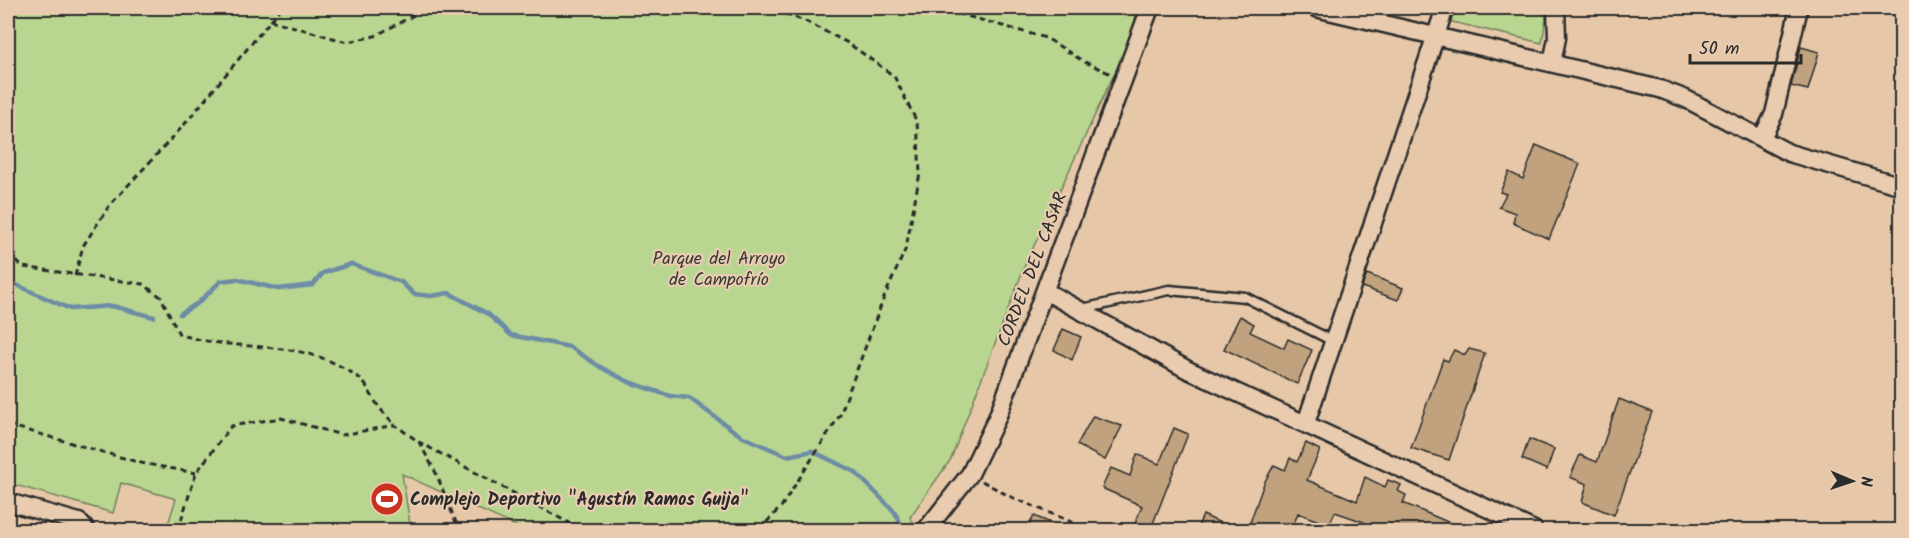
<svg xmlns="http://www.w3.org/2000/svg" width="1909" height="538" font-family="Kalam,sans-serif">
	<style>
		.green { fill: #b8d68f; stroke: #72805d; stroke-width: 1.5 }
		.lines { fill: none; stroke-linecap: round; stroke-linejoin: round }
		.stream { stroke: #6d8ca5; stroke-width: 4.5 }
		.building { fill: #c0a37e; stroke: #2b2b2b; stroke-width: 1.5 }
		.lane-casing { stroke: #2b2b2b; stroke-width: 13 }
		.street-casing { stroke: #2b2b2b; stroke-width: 21 }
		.path { stroke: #2b2b2b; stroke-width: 3; stroke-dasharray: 6 4.5; stroke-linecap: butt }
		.lane { stroke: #e9ccb0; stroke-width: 8 }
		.street { stroke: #e9ccb0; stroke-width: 16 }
		.labels { text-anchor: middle; stroke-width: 4.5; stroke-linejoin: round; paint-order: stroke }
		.park-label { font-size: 18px; fill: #393c35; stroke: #e9ccb0 }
		.street-label { font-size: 18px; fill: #2b2b2b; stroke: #e9ccb0 }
		.poi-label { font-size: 18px; font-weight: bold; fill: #2b2b2b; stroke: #e9ccb0; text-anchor: start }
	</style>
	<rect width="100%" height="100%" fill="#e6c8a9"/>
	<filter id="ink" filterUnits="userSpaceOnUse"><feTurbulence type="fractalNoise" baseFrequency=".0167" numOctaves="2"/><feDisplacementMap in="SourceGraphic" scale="12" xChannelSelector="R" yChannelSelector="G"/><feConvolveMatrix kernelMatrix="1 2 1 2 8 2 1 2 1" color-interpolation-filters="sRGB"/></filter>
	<g filter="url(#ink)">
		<!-- green -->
		<path class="green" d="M8 8H1136C1137 24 1128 41 1122 57L1025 265 951 459 910 517 916 528 912 530H524L402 474 411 530H166L176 499 121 483 113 513 8 483Z
			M1453 8H1542L1546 17 1542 43 1448 21Z"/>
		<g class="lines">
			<!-- stream -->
			<path class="stream" d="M8 281 70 309 112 306 154 317
				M180 314 198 303 221 281 237 279 278 289 313 285 323 273 351 264 401 282 414 294 431 296 449 293 488 314 511 335 570 347 600 367 629 382 670 396 689 398 741 436 787 456 812 451 855 472 894 511 904 530"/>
		</g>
		<!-- building -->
		<path class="building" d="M1801 47 1819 52 1808 90 1791 86Z
			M1536 145 1580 164 1549 239 1513 223 1515 213 1499 207 1506 194 1500 192 1509 172 1523 179Z
			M1367 274 1403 288 1398 300 1362 287Z
			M1240 316 1254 324 1250 332 1284 348 1288 339 1312 350 1297 384 1224 349Z
			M1063 329 1081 337 1072 360 1054 350Z
			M1469 349 1485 353 1449 460 1411 448 1443 359 1448 361 1454 350 1465 355Z
			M1619 399 1652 412 1614 515 1582 502 1587 484 1570 477 1580 455 1597 462Z
			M1093 416 1122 426 1105 460 1077 445Z
			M1174 428 1188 434 1150 531H1132L1142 506 1102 488 1111 468 1130 476 1137 454 1159 464Z
			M1529 439 1554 449 1547 470 1522 459Z
			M1306 443 1320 450 1307 480 1357 501 1365 477 1385 487 1388 480 1401 485 1398 491 1406 495 1403 503 1469 531H1361L1364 522 1335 512 1329 525 1298 513 1291 531H1247L1264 483 1274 465 1285 470 1290 458 1297 462Z
			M1203 515 1238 531H1196Z
			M1034 516 1068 530V531H1026Z"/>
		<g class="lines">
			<defs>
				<path id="lane" d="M1082 309 1169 290 1245 297 1333 341"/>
				<path id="street" d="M1316 8 1660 89 1686 99 1789 153 1902 186
					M1552 63 1557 38 1556 8
					M1762 138 1774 114 1799 8
					M1045 291 1188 370 1534 530
					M1306 423 1445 8
					M8 502 79 522 86 530
					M926 530 970 474 997 418 1150 8"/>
			</defs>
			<!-- lane casing -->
			<use href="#lane" class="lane-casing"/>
			<!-- street casing -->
			<use href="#street" class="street-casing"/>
			<!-- path -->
			<path class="path" d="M938 8 1046 38 1083 61 1111 74
				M270 20 347 42 375 36 427 8
				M8 254 23 267 143 284 161 297 179 334C242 355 302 335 359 378 367 384 371 396 377 404 382 412 389 418 395 425
				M75 276 83 246 109 206 184 125 281 8
				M8 425 141 463 196 473
				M419 442 436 473 459 530
				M982 481 1009 496 1091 530
				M178 530 196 473 231 426 281 418 342 435 395 425 419 442 582 530
				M759 530 781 507 840 415 883 300 906 248 920 173 917 122 894 76 848 43 807 22 770 8"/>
			<!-- lane -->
			<use href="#lane" class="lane"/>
			<!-- street -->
			<use href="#street" class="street"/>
		</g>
	</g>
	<!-- icons -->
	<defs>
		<symbol id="stadium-disc" viewBox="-11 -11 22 22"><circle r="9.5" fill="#c8321e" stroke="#e9ccb0"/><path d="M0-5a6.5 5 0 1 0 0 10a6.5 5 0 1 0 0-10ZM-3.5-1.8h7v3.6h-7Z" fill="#fff"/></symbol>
	</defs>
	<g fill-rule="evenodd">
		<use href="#stadium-disc" x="368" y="480" width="38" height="38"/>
	</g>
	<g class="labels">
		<!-- park labels -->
		<g class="park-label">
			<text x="719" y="264">Parque del Arroyo<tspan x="719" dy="21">de Campofrío</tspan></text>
		</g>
		<!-- street labels -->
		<g class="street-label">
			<text transform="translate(1032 269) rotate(-69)" y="6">CORDEL DEL CASAR</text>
		</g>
		<!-- poi labels -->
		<g class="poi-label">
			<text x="410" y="505">Complejo Deportivo "Agustín Ramos Guija"</text>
		</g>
	</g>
	<!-- margin -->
	<rect width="1909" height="538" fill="none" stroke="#e9ccb0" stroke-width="30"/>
	<rect x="15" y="15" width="1879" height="508" fill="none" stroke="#2b2b2b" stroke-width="2" filter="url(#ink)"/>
	<!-- north arrow -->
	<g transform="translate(1852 481) rotate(92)" stroke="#e9ccb0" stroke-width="4.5" paint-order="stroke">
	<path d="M0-4.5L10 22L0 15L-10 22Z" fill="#2b2b2b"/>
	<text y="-9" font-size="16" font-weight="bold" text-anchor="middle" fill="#2b2b2b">N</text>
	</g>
	<!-- scale -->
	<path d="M1690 54v9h111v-9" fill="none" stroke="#2b2b2b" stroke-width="3"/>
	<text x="1699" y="54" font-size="18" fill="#2b2b2b" stroke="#e9ccb0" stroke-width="4.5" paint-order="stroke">50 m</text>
</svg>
